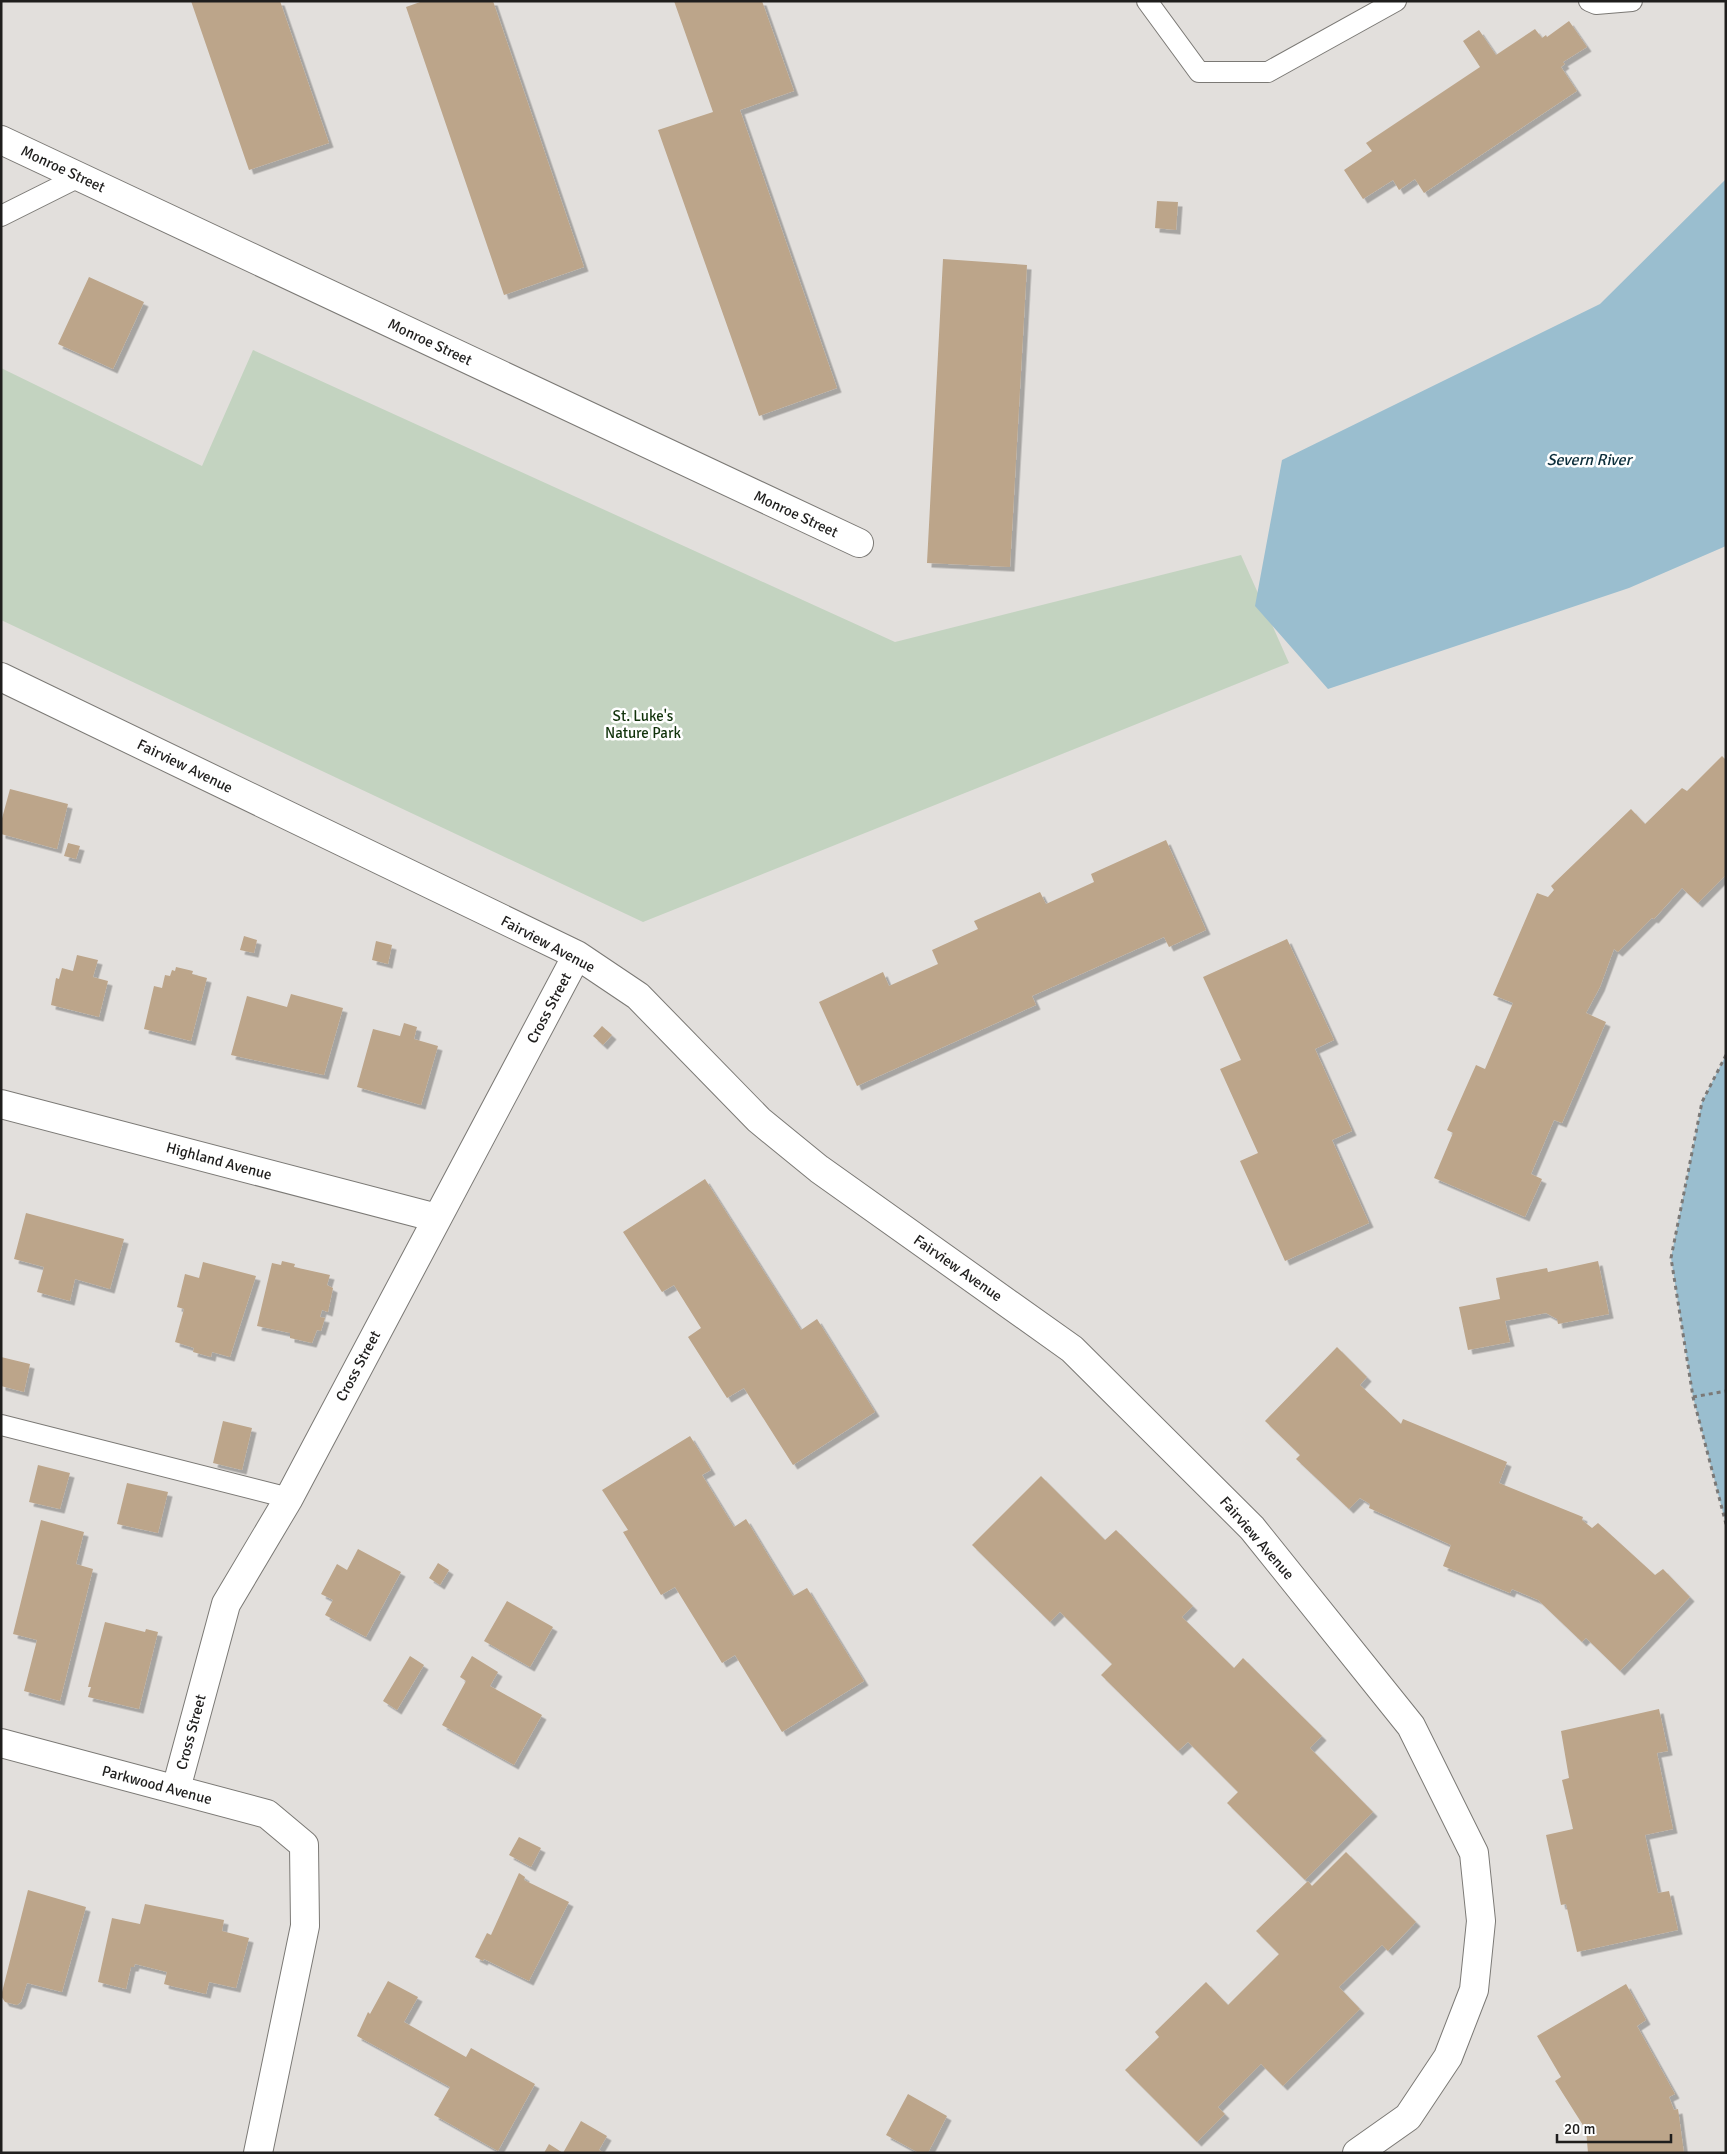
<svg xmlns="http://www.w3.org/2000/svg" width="1727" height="2154" font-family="Signika,sans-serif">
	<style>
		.green { fill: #c3d3c0 }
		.water { fill: #9abecf }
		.building { fill: #bca58a; filter: url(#shadow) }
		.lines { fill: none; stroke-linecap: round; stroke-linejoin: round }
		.service-casing { stroke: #7b7975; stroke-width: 22 }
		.minor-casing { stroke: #7b7975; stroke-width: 30 }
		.path { stroke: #7b7977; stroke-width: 3; stroke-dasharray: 4 4; stroke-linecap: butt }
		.service { stroke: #fff; stroke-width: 20 }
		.minor { stroke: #fff; stroke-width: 28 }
		.labels { text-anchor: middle; stroke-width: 5; stroke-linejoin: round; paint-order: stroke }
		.street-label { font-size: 15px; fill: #1f1e1d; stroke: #fff }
		.park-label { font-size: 15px; fill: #11330b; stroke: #fff }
		.water-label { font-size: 16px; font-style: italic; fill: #0c2e3b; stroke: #fff }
	</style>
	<defs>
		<filter id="shadow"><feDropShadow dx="4.5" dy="4.5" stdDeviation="0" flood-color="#0004"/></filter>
	</defs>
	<rect width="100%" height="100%" fill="#e2dfdc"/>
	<!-- green -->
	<path class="green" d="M253 350 895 642 1241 555 1289 663 643 922 1 620V368L202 466Z"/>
	<!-- water -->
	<path class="water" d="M1726 179V546L1629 588 1328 689 1255 606 1282 460 1600 304Z
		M1726 1055V1524L1693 1397 1671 1258 1702 1102Z"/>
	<!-- building -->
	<path class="building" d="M191 1H280L329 143 249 170Z
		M423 1H493L584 267 504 295 406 7Z
		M674 1H762L794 91 740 110 837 388 759 416 658 130 713 112Z
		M1569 21 1587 47 1563 62 1565 64 1561 67 1577 91 1424 193 1415 179 1399 190 1393 180 1363 199 1344 170 1372 151 1366 143 1480 67 1463 41 1479 30 1496 55 1535 29 1542 38 1546 35 1547 37Z
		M1157 201 1178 202 1176 230 1155 228Z
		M943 259 1027 265 1010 567 927 563Z
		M89 277 144 302 113 369 58 344Z
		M1722 756 1726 760V875L1698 903 1682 888 1654 919 1652 918 1618 952 1614 949 1600 987 1586 1013 1606 1022 1562 1123 1554 1120 1531 1174 1542 1179 1525 1217 1434 1178 1453 1133 1447 1130 1476 1065 1485 1069 1513 1003 1493 995 1537 893 1548 897 1554 890 1551 886 1631 809 1645 824 1682 788 1687 791Z
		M10 789 68 804 57 849 1 834V822Z
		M1166 840 1206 930 1169 947 1164 937 1032 996 1036 1005 857 1086 819 1002 883 972 889 986 938 964 932 950 978 929 974 921 1040 892 1046 904 1094 882 1091 874Z
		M68 843 80 846 76 859 64 856Z
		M244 936 257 940 254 953 240 950Z
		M1287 939 1334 1040 1315 1049 1352 1131 1332 1140 1369 1223 1285 1261 1240 1161 1258 1153 1220 1069 1241 1060 1203 977Z
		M376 941 392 945 388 964 372 960Z
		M77 955 98 960 93 977 108 981 99 1017 51 1005 56 978 59 979 62 968 73 971Z
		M176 967 193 971 192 974 207 978 191 1041 144 1029 154 986 162 988 165 975 170 976 172 970 175 971Z
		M291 994 343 1008 324 1075 231 1055 247 996 287 1007Z
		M404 1023 417 1027 414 1039 438 1046 421 1105 357 1087 373 1029 400 1036Z
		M602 1026 612 1035 603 1045 593 1036Z
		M705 1179 801 1330 817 1319 875 1412 793 1465 744 1388 727 1398 688 1337 701 1328 674 1285 662 1292 623 1232Z
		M26 1213 124 1239 110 1289 75 1279 70 1301 37 1292 44 1267 14 1259Z
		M282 1261 295 1264 294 1267 330 1275 327 1285 333 1288 328 1312 322 1310 320 1317 325 1318 321 1331 317 1330 312 1343 290 1338V1333L257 1326 272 1263 281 1265Z
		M1598 1261 1609 1314 1558 1324 1557 1319 1546 1313 1505 1321 1510 1342 1468 1350 1459 1307 1500 1299 1496 1278 1547 1268 1548 1272Z
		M203 1262 256 1276 230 1357 212 1352 211 1357 193 1352 194 1348 175 1342 184 1309 177 1307 185 1274 199 1278Z
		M1337 1347 1367 1377 1360 1385 1401 1424 1403 1419 1507 1462 1499 1483 1583 1517 1582 1520 1592 1528 1598 1523 1655 1575 1663 1569 1690 1597 1620 1671 1586 1638 1582 1642 1538 1600 1512 1589 1510 1593 1443 1566 1451 1545 1369 1508 1370 1504 1360 1498 1349 1509 1296 1459 1300 1455 1265 1421Z
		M1 1357 30 1364 24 1392 1 1386Z
		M223 1421 252 1428 242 1470 213 1463Z
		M690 1436 711 1470 702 1475 734 1527 746 1519 793 1596 807 1588 864 1681 782 1732 735 1655 722 1663 675 1587 661 1595 623 1532 628 1530 602 1490Z
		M38 1465 70 1473 60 1509 29 1502Z
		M1041 1476 1105 1540 1116 1530 1193 1606 1182 1617 1234 1668 1243 1658 1322 1736 1310 1748 1373 1812 1305 1880 1227 1803 1238 1792 1188 1742 1178 1751 1101 1675 1112 1664 1060 1612 1050 1622 972 1545Z
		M127 1483 168 1492 158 1533 117 1524Z
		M41 1520 84 1532 76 1564 93 1569 60 1701 24 1691 37 1640 13 1634Z
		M358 1549 401 1572 366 1637 325 1615 333 1600 321 1594 337 1564 347 1570Z
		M438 1563 449 1570 440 1585 429 1578Z
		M507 1601 553 1627 530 1667 484 1641Z
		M105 1622 145 1632 146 1629 158 1632 139 1709 88 1697 91 1687H88Z
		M410 1656 424 1665 397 1710 383 1701Z
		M472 1656 498 1672 490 1686 542 1715 514 1765 442 1725 466 1681 460 1677Z
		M1659 1709 1668 1751 1657 1753 1673 1829 1645 1835 1658 1893 1669 1891 1678 1930 1577 1952 1566 1904 1561 1905 1546 1835 1573 1829 1562 1780 1569 1778 1561 1731Z
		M519 1837 541 1848 531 1867 509 1855Z
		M1346 1852 1416 1922 1388 1951 1382 1945 1339 1987 1360 2009 1283 2086 1261 2064 1218 2107 1225 2114 1197 2142 1125 2070 1159 2037 1155 2032 1206 1982 1228 2005 1279 1954 1256 1931 1308 1881 1312 1886Z
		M519 1873 525 1877 524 1880 569 1902 529 1981 484 1959 483 1961 475 1957 487 1933 491 1935Z
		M28 1890 86 1907 62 1992 27 1983 21 2002 17 2005 5 2002 1 1996Z
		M145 1904 224 1920 222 1931 249 1938 236 1988 209 1982 206 1994 171 1986 164 1984 167 1972 135 1964 134 1967H131L126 1989 98 1982 112 1918 140 1924Z
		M388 1981 418 1997 404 2022 466 2057 471 2048 535 2084 498 2151 434 2115 450 2087 357 2036 368 2012 370 2014Z
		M1626 1984 1646 2020 1637 2026 1675 2094 1669 2097 1674 2110 1678 2109 1684 2153H1588L1586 2130 1555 2081 1561 2077 1537 2036Z
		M908 2094 947 2116 928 2153H919L886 2135Z
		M581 2121 607 2136 599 2150 604 2153H544L549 2144 563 2153Z"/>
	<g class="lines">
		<defs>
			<path id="service" d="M1147 1 1199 72H1268L1396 1
				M1589 1 1596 4 1632 1
				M1 216 79 177
				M1 1425 289 1498"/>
			<path id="minor" d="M1 140 859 543
				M1 677 577 955 638 996 759 1120 819 1169 1072 1349 1252 1528 1411 1726 1474 1853 1481 1921 1474 1990 1448 2057 1408 2117 1357 2153
				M1 1104 437 1218
				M1 1743 267 1814 304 1845 305 1926 258 2153
				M176 1789 226 1604 289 1498 577 955"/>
		</defs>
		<!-- service casing -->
		<use href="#service" class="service-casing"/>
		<!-- minor casing -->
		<use href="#minor" class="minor-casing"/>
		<!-- path -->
		<path class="path" d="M1726 1055 1702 1102 1671 1258 1693 1397 1726 1524
			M1693 1397 1726 1391"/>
		<!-- service -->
		<use href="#service" class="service"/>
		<!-- minor -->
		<use href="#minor" class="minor"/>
	</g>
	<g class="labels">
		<!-- street labels -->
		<g class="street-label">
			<text transform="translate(63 169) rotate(25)" y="5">Monroe Street</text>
			<text transform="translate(430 342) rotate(25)" y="5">Monroe Street</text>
			<text transform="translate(796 514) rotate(25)" y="5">Monroe Street</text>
			<text transform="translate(185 766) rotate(26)" y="5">Fairview Avenue</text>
			<text transform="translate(548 944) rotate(28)" y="5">Fairview Avenue</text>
			<text transform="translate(549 1008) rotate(-62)" y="5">Cross Street</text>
			<text transform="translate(219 1161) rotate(15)" y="5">Highland Avenue</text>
			<text transform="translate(958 1268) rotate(35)" y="5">Fairview Avenue</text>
			<text transform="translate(358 1366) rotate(-62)" y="5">Cross Street</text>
			<text transform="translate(1257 1538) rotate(49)" y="5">Fairview Avenue</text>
			<text transform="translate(191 1732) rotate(-75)" y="5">Cross Street</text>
			<text transform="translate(157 1785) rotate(15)" y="5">Parkwood Avenue</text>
		</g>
		<!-- park labels -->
		<g class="park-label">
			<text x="643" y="721">St. Luke's<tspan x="643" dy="17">Nature Park</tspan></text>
		</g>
		<!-- water labels -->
		<g class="water-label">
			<text x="1589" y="465">Severn River</text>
		</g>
	</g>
	<!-- border -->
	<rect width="1727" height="2154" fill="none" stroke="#1f1e1d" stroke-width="5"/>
	<!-- scale -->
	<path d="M1557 2134v8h114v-8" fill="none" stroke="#1f1e1d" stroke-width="2.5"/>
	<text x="1564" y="2134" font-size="15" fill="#1f1e1d" stroke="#ffffff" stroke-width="4" paint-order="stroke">20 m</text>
</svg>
